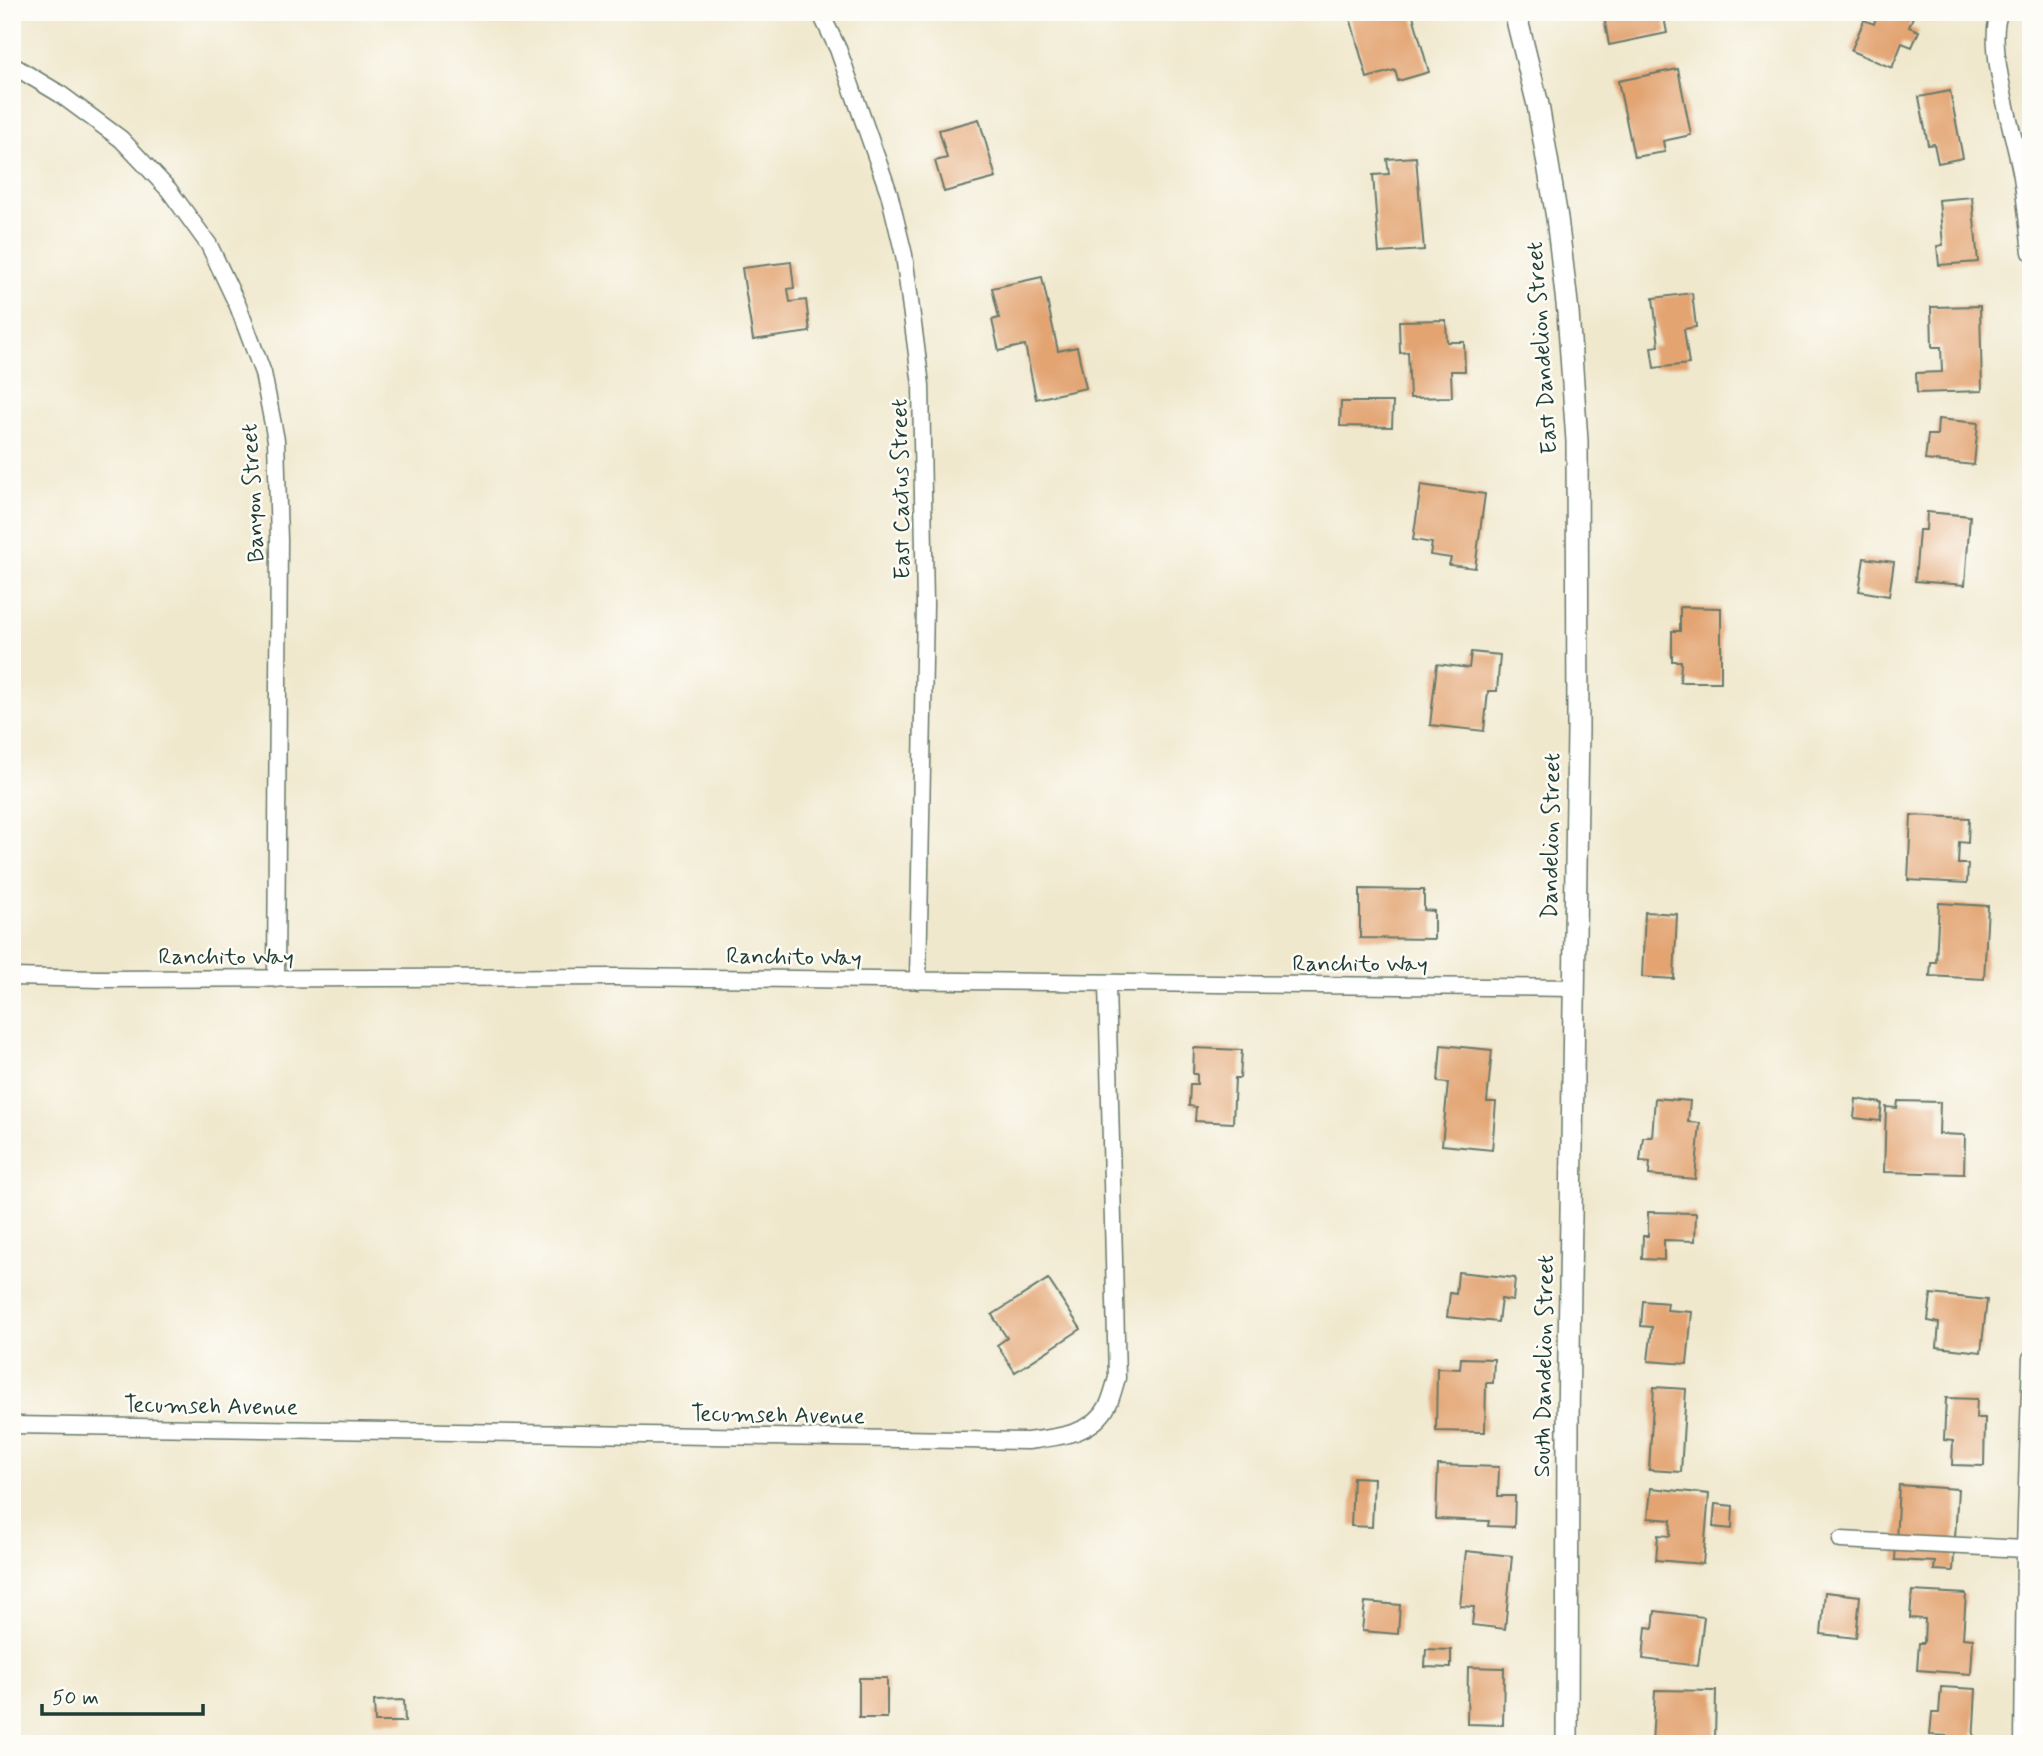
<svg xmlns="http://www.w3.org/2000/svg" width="2043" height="1756" font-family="Mynerve,sans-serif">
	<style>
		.building { fill: #e3a472 }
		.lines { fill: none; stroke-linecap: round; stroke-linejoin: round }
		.minor-casing { stroke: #68796a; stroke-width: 19 }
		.tertiary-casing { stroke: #68796a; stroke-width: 24 }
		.minor { stroke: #fff; stroke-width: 16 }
		.tertiary { stroke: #fff; stroke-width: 21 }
		.labels { text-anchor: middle; stroke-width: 5; stroke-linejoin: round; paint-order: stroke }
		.street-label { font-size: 23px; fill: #1f3d34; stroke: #fdfcf7 }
	</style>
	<rect width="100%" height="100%" fill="#fdfcf7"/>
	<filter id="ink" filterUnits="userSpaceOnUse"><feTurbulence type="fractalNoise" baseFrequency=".0143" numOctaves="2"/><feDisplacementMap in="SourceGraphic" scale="14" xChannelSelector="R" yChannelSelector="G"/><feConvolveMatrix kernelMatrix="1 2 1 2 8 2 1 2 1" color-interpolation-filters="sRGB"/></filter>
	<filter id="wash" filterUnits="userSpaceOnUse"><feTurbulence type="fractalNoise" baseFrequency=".00686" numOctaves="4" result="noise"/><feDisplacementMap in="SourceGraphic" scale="28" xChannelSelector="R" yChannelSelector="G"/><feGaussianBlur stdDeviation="1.57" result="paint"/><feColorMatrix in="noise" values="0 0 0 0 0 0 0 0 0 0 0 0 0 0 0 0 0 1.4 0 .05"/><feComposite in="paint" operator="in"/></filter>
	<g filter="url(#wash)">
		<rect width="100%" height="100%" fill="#f0e8cd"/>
		<g id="blocks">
			<!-- building -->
			<path class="building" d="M1355 12H1412L1429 72 1398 81 1395 70 1367 78 1349 14Z
				M1619 12H1663L1667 33 1609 45 1604 17 1619 14Z
				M1878 12H1915L1909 27 1919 31 1912 47 1902 43 1892 68 1851 51 1864 20 1874 24Z
				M1678 69 1691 135 1663 141 1665 152 1634 157 1618 81Z
				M1950 91 1963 158 1938 163 1934 144 1928 145 1919 97Z
				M979 119 996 178 944 192 935 161 947 158 939 130Z
				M1416 157 1424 250 1379 253 1373 175 1389 174 1387 159Z
				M1972 197 1978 262 1939 265 1937 246 1943 245 1939 200Z
				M791 262 794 288 788 289 790 302 806 300 810 332 753 340 742 268Z
				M1042 277 1058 351 1077 347 1086 388 1036 399 1025 345 999 351 992 320 999 318 992 288Z
				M1692 293 1696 327 1684 329 1689 364 1654 368 1651 347 1659 346 1653 298Z
				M1980 306 1982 391 1917 393 1916 373 1942 372 1941 347H1932L1931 307Z
				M1446 320 1447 342H1464L1465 371H1451L1452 397 1410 398 1408 352 1400 353 1399 321Z
				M1341 402H1393L1392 427 1340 426Z
				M1938 419 1978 423 1974 465 1925 460 1928 435H1937Z
				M1421 485 1485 494 1475 568 1449 565 1451 558 1430 555 1432 543 1413 540Z
				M1927 512 1970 516 1965 585 1915 581 1919 530H1926Z
				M1864 558 1894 562 1889 596 1859 591Z
				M1680 607 1721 608V682H1680L1681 661H1672V631H1680Z
				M1471 652 1500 655 1497 691H1488L1484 731 1430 725 1437 664 1469 668Z
				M1911 815 1969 818 1968 843 1959 842 1958 864H1968L1967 883 1908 880Z
				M1360 889 1424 890V910L1434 911V939L1360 938Z
				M1939 903 1988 906 1984 979 1930 976 1931 962H1936Z
				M1645 912 1677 914 1674 979 1642 977Z
				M1441 1045 1492 1050 1487 1102H1496L1492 1150 1442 1145 1448 1083 1438 1082Z
				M1194 1048 1242 1050 1240 1078H1235L1233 1123 1195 1121 1196 1107 1189 1106 1190 1084H1197V1074H1193Z
				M1655 1098 1690 1101 1688 1122 1700 1123 1695 1179 1649 1175 1650 1162 1640 1161 1643 1137H1652Z
				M1856 1099 1882 1103 1880 1121 1854 1118Z
				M1898 1101 1940 1102 1939 1134 1965 1135 1964 1174 1884 1172 1886 1107 1897 1108Z
				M1648 1212 1696 1213 1695 1241 1664 1240V1260L1642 1259 1643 1236H1648Z
				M1458 1272 1515 1278 1513 1301 1501 1299 1498 1322 1447 1317 1450 1293 1456 1294Z
				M1048 1279 1081 1329 1015 1372 997 1345 1007 1338 992 1315Z
				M1931 1294 1987 1300 1981 1352 1937 1347 1939 1323 1928 1321Z
				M1643 1301 1668 1303 1667 1310 1692 1312 1687 1364 1648 1361 1652 1327 1641 1326Z
				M1461 1358 1494 1359 1493 1383H1486L1485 1432 1436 1431 1437 1368 1460 1369Z
				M1654 1387 1686 1389 1681 1472 1649 1470Z
				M1946 1398 1977 1399 1976 1418H1985L1984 1466 1952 1465 1953 1441 1944 1440Z
				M1438 1465 1499 1467 1498 1496H1515L1514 1527 1488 1526 1489 1521 1436 1519Z
				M1353 1477 1374 1478 1372 1527 1351 1526Z
				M1899 1485 1958 1489 1953 1571 1934 1570 1935 1562 1895 1560Z
				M1651 1488 1709 1494 1703 1564 1656 1560 1658 1535 1670 1536 1671 1520 1648 1518Z
				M1715 1504 1733 1506 1732 1529 1713 1527Z
				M1466 1551 1512 1556 1505 1629 1472 1625 1474 1607 1460 1606Z
				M1912 1591 1966 1594 1963 1638 1973 1639 1971 1674 1917 1670 1919 1643H1924L1925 1619 1910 1618Z
				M1825 1592 1860 1596 1856 1638 1821 1634Z
				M1365 1602 1400 1605 1398 1634 1362 1631Z
				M1655 1611 1704 1617 1698 1666 1643 1659 1646 1627 1653 1628Z
				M1426 1649 1451 1650V1668L1425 1667Z
				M1468 1667 1504 1668 1503 1725 1467 1724Z
				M859 1678H887V1718H859Z
				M1941 1687 1976 1689 1973 1744H1948V1736L1930 1735 1932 1713H1939Z
				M1655 1690 1716 1691 1715 1739H1699V1744H1652Z
				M404 1700 405 1722H375L374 1701Z
				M272 1737 346 1739V1744H272Z"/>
		</g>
	</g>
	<g filter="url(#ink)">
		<use href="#blocks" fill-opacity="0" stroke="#68796a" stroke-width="2"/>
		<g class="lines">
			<defs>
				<path id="minor" d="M820 12 838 49 889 193 904 255 921 385 925 605 918 981
					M2000 12C1984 43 2016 139 2022 177 2026 202 2028 227 2031 252
					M12 65 60 94 121 139 169 190 209 245 238 306 263 373 276 440 279 540 276 979
					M12 977 100 979 615 977 1574 988
					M12 1425 1028 1441C1057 1437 1093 1435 1108 1405 1112 1397 1114 1387 1117 1378L1107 984
					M1841 1540 2025 1549
					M2023 1744 2025 1549 2031 1358"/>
				<path id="tertiary" d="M1515 12 1538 105 1557 218 1568 312 1577 441 1578 728 1568 1424 1567 1744"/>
			</defs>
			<!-- minor casing -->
			<use href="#minor" class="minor-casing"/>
			<!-- tertiary casing -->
			<use href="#tertiary" class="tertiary-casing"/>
			<!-- minor -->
			<use href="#minor" class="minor"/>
			<!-- tertiary -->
			<use href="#tertiary" class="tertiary"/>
		</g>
	</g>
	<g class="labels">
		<!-- street labels -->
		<g class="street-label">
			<text transform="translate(1541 348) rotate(-94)" y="8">East Dandelion Street</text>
			<text transform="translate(900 489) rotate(-91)" y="8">East Cactus Street</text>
			<text transform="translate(252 493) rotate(-93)" y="8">Banyon Street</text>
			<text transform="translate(1550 836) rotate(-89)" y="8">Dandelion Street</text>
			<text x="226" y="964">Ranchito Way</text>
			<text transform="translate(794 956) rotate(1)" y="8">Ranchito Way</text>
			<text x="1360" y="971">Ranchito Way</text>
			<text transform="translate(1543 1366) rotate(-89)" y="8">South Dandelion Street</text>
			<text transform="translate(211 1405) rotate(1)" y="8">Tecumseh Avenue</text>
			<text transform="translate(778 1414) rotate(1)" y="8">Tecumseh Avenue</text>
		</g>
	</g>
	<!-- margin -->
	<rect width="2043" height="1756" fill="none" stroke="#fdfcf7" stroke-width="42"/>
	<!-- scale -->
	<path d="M42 1704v10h161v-10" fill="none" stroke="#1f3d34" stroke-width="3.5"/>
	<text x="52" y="1704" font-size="21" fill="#1f3d34" stroke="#fdfcf7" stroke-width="5" paint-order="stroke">50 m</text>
</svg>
